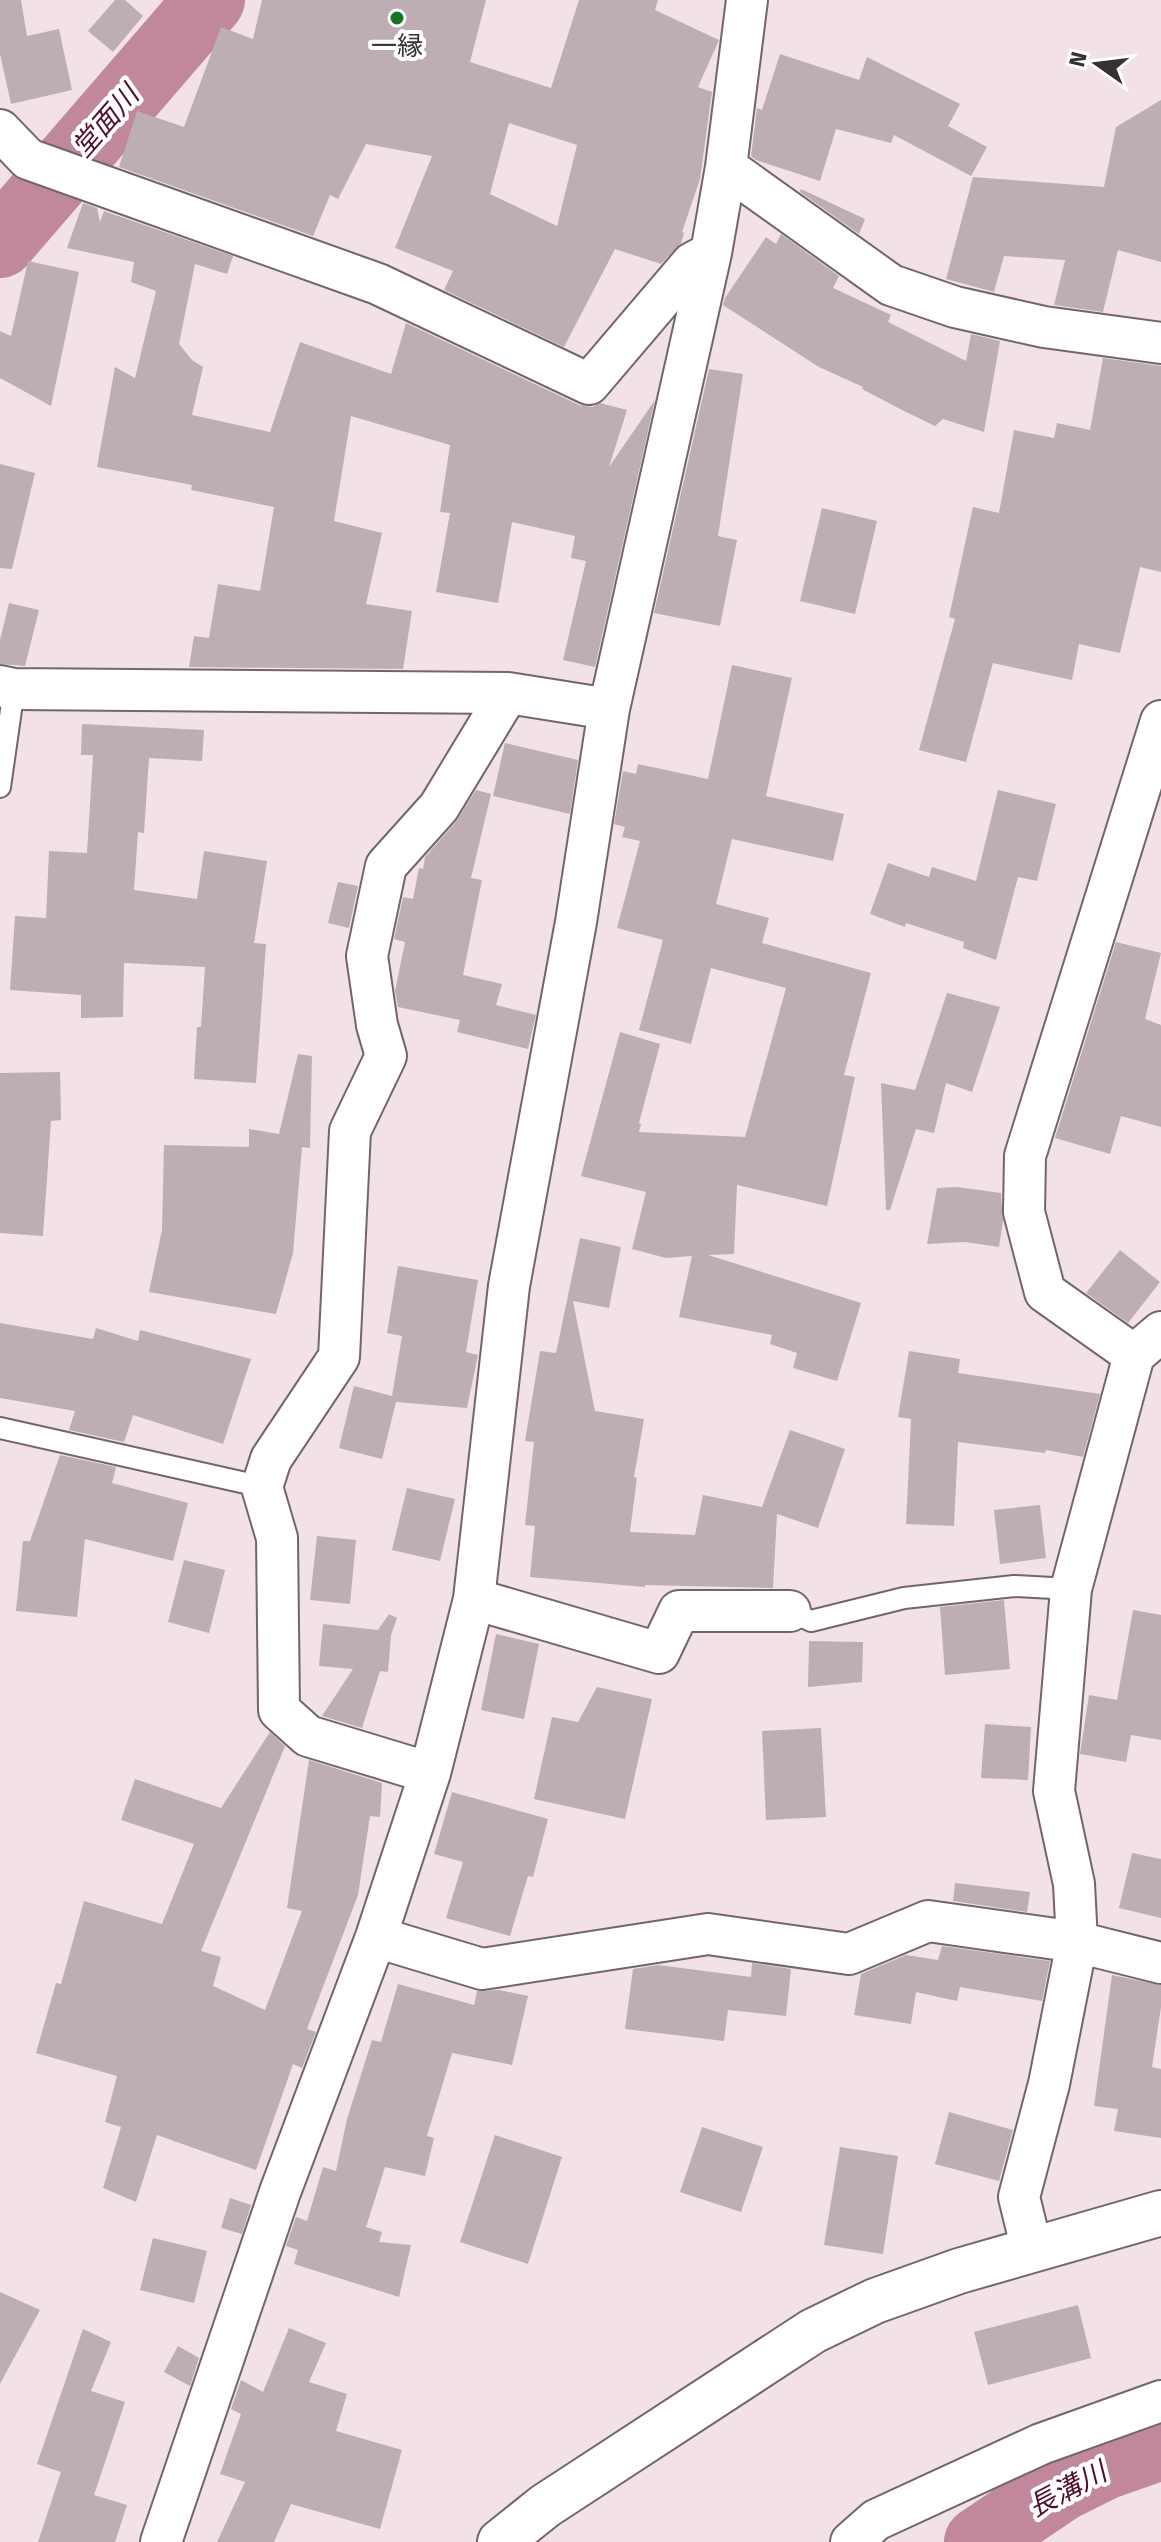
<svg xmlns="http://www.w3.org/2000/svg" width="1161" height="2542" font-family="'Fira Sans','Noto Sans JP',sans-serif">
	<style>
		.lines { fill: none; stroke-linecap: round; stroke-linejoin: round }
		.river { stroke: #c0879d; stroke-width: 70 }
		.building { fill: #bdaeb3; fill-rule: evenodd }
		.lane-casing { stroke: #73656a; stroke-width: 24 }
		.street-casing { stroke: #73656a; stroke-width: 44 }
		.secondary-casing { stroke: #73656a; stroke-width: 48 }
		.lane { stroke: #fff; stroke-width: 20 }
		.street { stroke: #fff; stroke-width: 40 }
		.secondary { stroke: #fff; stroke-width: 44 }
		.poi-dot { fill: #177625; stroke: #fff; stroke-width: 3 }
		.labels { text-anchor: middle; stroke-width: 8; stroke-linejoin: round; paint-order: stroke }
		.poi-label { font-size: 26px; fill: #373133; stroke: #fff }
		.water-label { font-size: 28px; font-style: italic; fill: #530f31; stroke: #fff }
	</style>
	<rect width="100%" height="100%" fill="#f2e2e7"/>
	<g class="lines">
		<!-- river -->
		<path class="river" d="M0 243 210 0
			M979 2542 1060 2487 1104 2465 1161 2445"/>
	</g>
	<!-- building -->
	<path class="building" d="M0 0H21L27 36 59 29 72 90 11 104 0 54Z
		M115 0H125L143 16 113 52 88 31Z
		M262 0H486L470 62 551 88 579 0H658L655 10 719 40 698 87 712 92 700 179 682 232 684 233 681 243 661 264 615 249 564 347 444 290 453 271 395 248 432 156 366 144 338 199 330 195 313 236 119 167 137 111 184 127 221 27 253 39ZM509 123 577 145 557 226 490 194Z
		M780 54 859 80 867 57 960 104 948 126 987 147 971 176 894 135 891 143 836 129 820 181 756 160 751 156 757 108 762 110Z
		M1161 100V262L1118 250 1103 312 1054 305 1065 260 1004 256 994 292 946 279 973 177 1104 187 1116 127Z
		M801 189 865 219 859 234 800 192Z
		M83 203 97 208 100 222 104 211 233 256 227 274 195 264 179 344 192 360 203 367 192 415 270 432 300 342 391 374 406 323 579 405 593 407 600 403 627 410 609 467 655 400 595 667 563 660 586 561 571 558 575 536 512 522 498 603 436 592 450 513 440 512 450 445 351 416 334 521 382 533 366 604 412 611 403 669 189 667 194 636 209 638 218 584 260 591 274 507 191 490 192 485 97 467 115 367 135 378 156 291 131 282 134 262 67 248Z
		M781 234 839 276 833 288 891 315 888 322 966 361 971 334 1000 341 984 432 943 419 935 426 902 410 862 389 863 387 819 367 723 305 725 298 766 237 776 244Z
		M28 261 79 272 51 406 0 378V331L11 336Z
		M1103 358 1161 366V572L1140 567 1120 653 1079 644 1072 680 993 663 966 762 919 750 955 619 949 617 973 507 999 513 1014 430 1054 438 1057 423 1090 430Z
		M709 369 743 374 718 536 737 540 720 626 654 613Z
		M0 464 35 473 12 569 0 568Z
		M822 508 877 521 855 614 800 601Z
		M9 603 39 610 25 666 0 664V640Z
		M732 665 792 678 766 796 844 814 833 861 732 839 716 904 769 918 762 943 871 973 844 1075 855 1077 827 1206 737 1185 734 1254 708 1255 861 1303 837 1381 793 1368 797 1353 770 1344 772 1335 679 1317 692 1256 666 1258 632 1249 646 1192 581 1176 620 1032 660 1044 639 1123 641 1124 639 1132 745 1137 786 988 711 968 691 1044 639 1030 663 940 617 928 640 841 622 837 625 827 614 824 623 771 636 774 638 764 708 779Z
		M82 724 204 730 202 761 149 758 144 833 138 832 134 890 197 899 204 851 267 861 254 943 266 944 256 1083 194 1079 197 1027H201L205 967 124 963 123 1017 81 1018V995L10 990 15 916 46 918 49 851 87 853 93 755H81Z
		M505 743 578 760 570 814 493 796Z
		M476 790 491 794 471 878 482 880 463 975 502 984 496 1005 536 1015 528 1049 457 1032 460 1020 398 1007 395 991 405 942 394 939 403 897 413 899 419 868 423 869 425 857 456 822Z
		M998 790 1056 804 1037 881 1018 877 996 960 963 948 964 942 906 923 905 927 870 914 888 863 929 877 932 867 976 881Z
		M338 882 358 886 349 928 328 923Z
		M1116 942 1161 953 1145 1019 1161 1025V1127L1121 1116 1110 1154 1055 1138Z
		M947 993 1000 1007 972 1092 946 1083 934 1133 916 1129 890 1210H886L881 1083 915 1090Z
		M298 1054 312 1056 310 1148 302 1147 293 1253 276 1314 149 1292 162 1230 164 1145 249 1147V1129L279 1134Z
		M60 1072 61 1120 51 1121 43 1236 0 1233V1073Z
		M957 1187 1001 1193 1003 1221 999 1247 965 1242 927 1244 937 1188Z
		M580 1238 621 1247 609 1308 573 1301 595 1411 644 1419 634 1477 637 1478 630 1532 695 1535 703 1495 762 1507 790 1430 845 1449 818 1528 777 1514 773 1588 645 1585V1587L530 1577 535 1526 525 1525 534 1442 525 1441 540 1351 556 1353Z
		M1120 1250 1160 1282 1128 1323 1086 1293Z
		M398 1266 478 1280 466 1352 478 1355 467 1408 396 1402 382 1459 339 1448 354 1386 392 1396 402 1336 387 1333Z
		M0 1323 93 1339 96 1328 138 1341 140 1330 251 1359 223 1444 133 1415 124 1442 69 1430 75 1411 0 1398Z
		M909 1351 960 1359 958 1373 1100 1394 1083 1457 1046 1450 1045 1453 958 1442 954 1526 906 1524 911 1419 898 1417Z
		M60 1455 116 1467 112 1483 188 1503 173 1561 85 1539 77 1617 16 1611 23 1541H30Z
		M407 1488 455 1499 440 1561 392 1550Z
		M1040 1505 1046 1558 1000 1564 994 1510Z
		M317 1536 356 1540 350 1604 310 1600Z
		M184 1560 225 1570 209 1633 168 1622Z
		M1004 1600 1010 1669 945 1675 940 1607Z
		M1133 1610 1161 1615V1740L1131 1735 1126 1762 1080 1754 1089 1695 1117 1700Z
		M389 1614 397 1618 391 1635 388 1672 380 1671 362 1728 322 1716 353 1669 319 1666 323 1624 378 1630Z
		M496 1634 539 1644 524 1719 481 1710Z
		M809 1641 863 1642 862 1682 808 1687Z
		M597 1687 652 1699 625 1819 534 1799 552 1717 578 1722Z
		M985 1724 1031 1727 1028 1780 981 1778Z
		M821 1728 826 1817 766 1820 762 1731Z
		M270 1732 285 1746 201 1951 221 1957 213 1986 265 2010 302 1911 287 1908 309 1760 382 1783 380 1817 370 1816 358 1895 307 2029 316 2032 302 2068 293 2064 256 2170 157 2135 136 2202 103 2188 121 2127 105 2122 117 2076 36 2053 56 1983 61 1984 84 1901 162 1924 194 1844 121 1820 135 1779 221 1808Z
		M452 1792 548 1819 533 1877 528 1876 510 1936 446 1918 463 1862 434 1854Z
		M1132 1853 1161 1859V1918L1119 1908Z
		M955 1883 1030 1892 1027 1912 953 1901Z
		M942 1946 1050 1961 1042 2001 960 1987 957 2001 916 1992 911 2024 854 2015 861 1974 906 1955 938 1960Z
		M752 1963 791 1969 786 2016 728 2010 724 2041 625 2029 633 1969 658 1965 751 1977Z
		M1112 1975 1161 1985V2007L1152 2067 1161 2069V2138L1114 2131 1118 2109 1094 2106Z
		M398 1984 474 2005 477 1991 499 1990 528 1996 512 2065 452 2053 427 2136 434 2138 425 2176 385 2167 366 2227 382 2232 379 2242 411 2245 399 2297 294 2264 298 2250 286 2246 296 2217 307 2221 323 2167 336 2171 347 2119 372 2040 381 2042Z
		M949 2112 1013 2130 999 2181 935 2164Z
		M702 2127 763 2147 741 2212 680 2192Z
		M495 2135 562 2157 528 2264 460 2242Z
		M840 2147 898 2156 883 2254 824 2245Z
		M230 2198 251 2205 242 2234 221 2228Z
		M153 2238 207 2251 194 2303 140 2290Z
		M0 2292 40 2310 0 2384Z
		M1078 2305 1091 2358 988 2385 974 2332Z
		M289 2328 326 2343 309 2382 347 2394 336 2431 402 2450 380 2529 291 2504 274 2542H217L245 2482 220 2474 241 2414 231 2409 241 2380 263 2392Z
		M83 2329 111 2342 91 2391 125 2402 94 2495 127 2505 115 2542H38L61 2472 37 2464Z
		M178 2346 199 2358 190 2386 164 2372Z"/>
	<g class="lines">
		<defs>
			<path id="lane" d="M0 787 14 689
				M0 1428 250 1484
				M790 1611 811 1621 904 1598 1014 1586 1071 1589"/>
			<path id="street" d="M0 130 28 159 378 284 589 384 692 263 711 253
				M726 167 891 285 955 307 1044 327 1161 343
				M0 686 14 689 508 693 609 709
				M1134 1355 1045 1292 1024 1212 1025 1156 1161 721
				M474 1599 659 1653 679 1611H790
				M430 1773 308 1736 279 1710 277 1538 262 1487 271 1459 339 1357 350 1131 386 1056 377 1025 367 956 386 866 439 807 508 693
				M376 1937 482 1969 708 1934 849 1954 928 1921 1077 1942 1161 1963
				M1032 2250 1019 2197 1049 2084 1077 1942 1074 1884 1054 1791 1071 1589 1134 1355 1161 1332
				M161 2542 280 2192 376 1937 430 1773 474 1599 509 1286 576 922 609 709 711 253 726 167 747 0
				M851 2542 876 2520 1041 2444 1161 2401"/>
			<path id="secondary" d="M500 2542 545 2506 813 2331 875 2301 959 2271 1161 2213"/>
		</defs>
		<!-- lane casing -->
		<use href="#lane" class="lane-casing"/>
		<!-- street casing -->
		<use href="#street" class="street-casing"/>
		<!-- secondary casing -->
		<use href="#secondary" class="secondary-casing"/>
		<!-- lane -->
		<use href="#lane" class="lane"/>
		<!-- street -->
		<use href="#street" class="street"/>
		<!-- secondary -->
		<use href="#secondary" class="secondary"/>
	</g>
	<!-- markers -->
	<circle class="poi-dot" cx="397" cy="18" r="8"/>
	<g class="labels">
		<!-- poi labels -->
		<g class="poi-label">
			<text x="397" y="55">一縁</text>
		</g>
		<!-- water labels -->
		<g class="water-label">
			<text transform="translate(105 121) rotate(-49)" y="10">堂面川</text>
			<text transform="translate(1067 2489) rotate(-28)" y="10">長溝川</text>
		</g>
	</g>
	<!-- north arrow -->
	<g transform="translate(1097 64) rotate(284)" stroke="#ffffff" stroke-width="6" paint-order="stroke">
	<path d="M0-6L14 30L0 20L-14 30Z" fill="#373133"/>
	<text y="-12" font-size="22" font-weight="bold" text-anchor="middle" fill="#373133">N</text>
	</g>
</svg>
